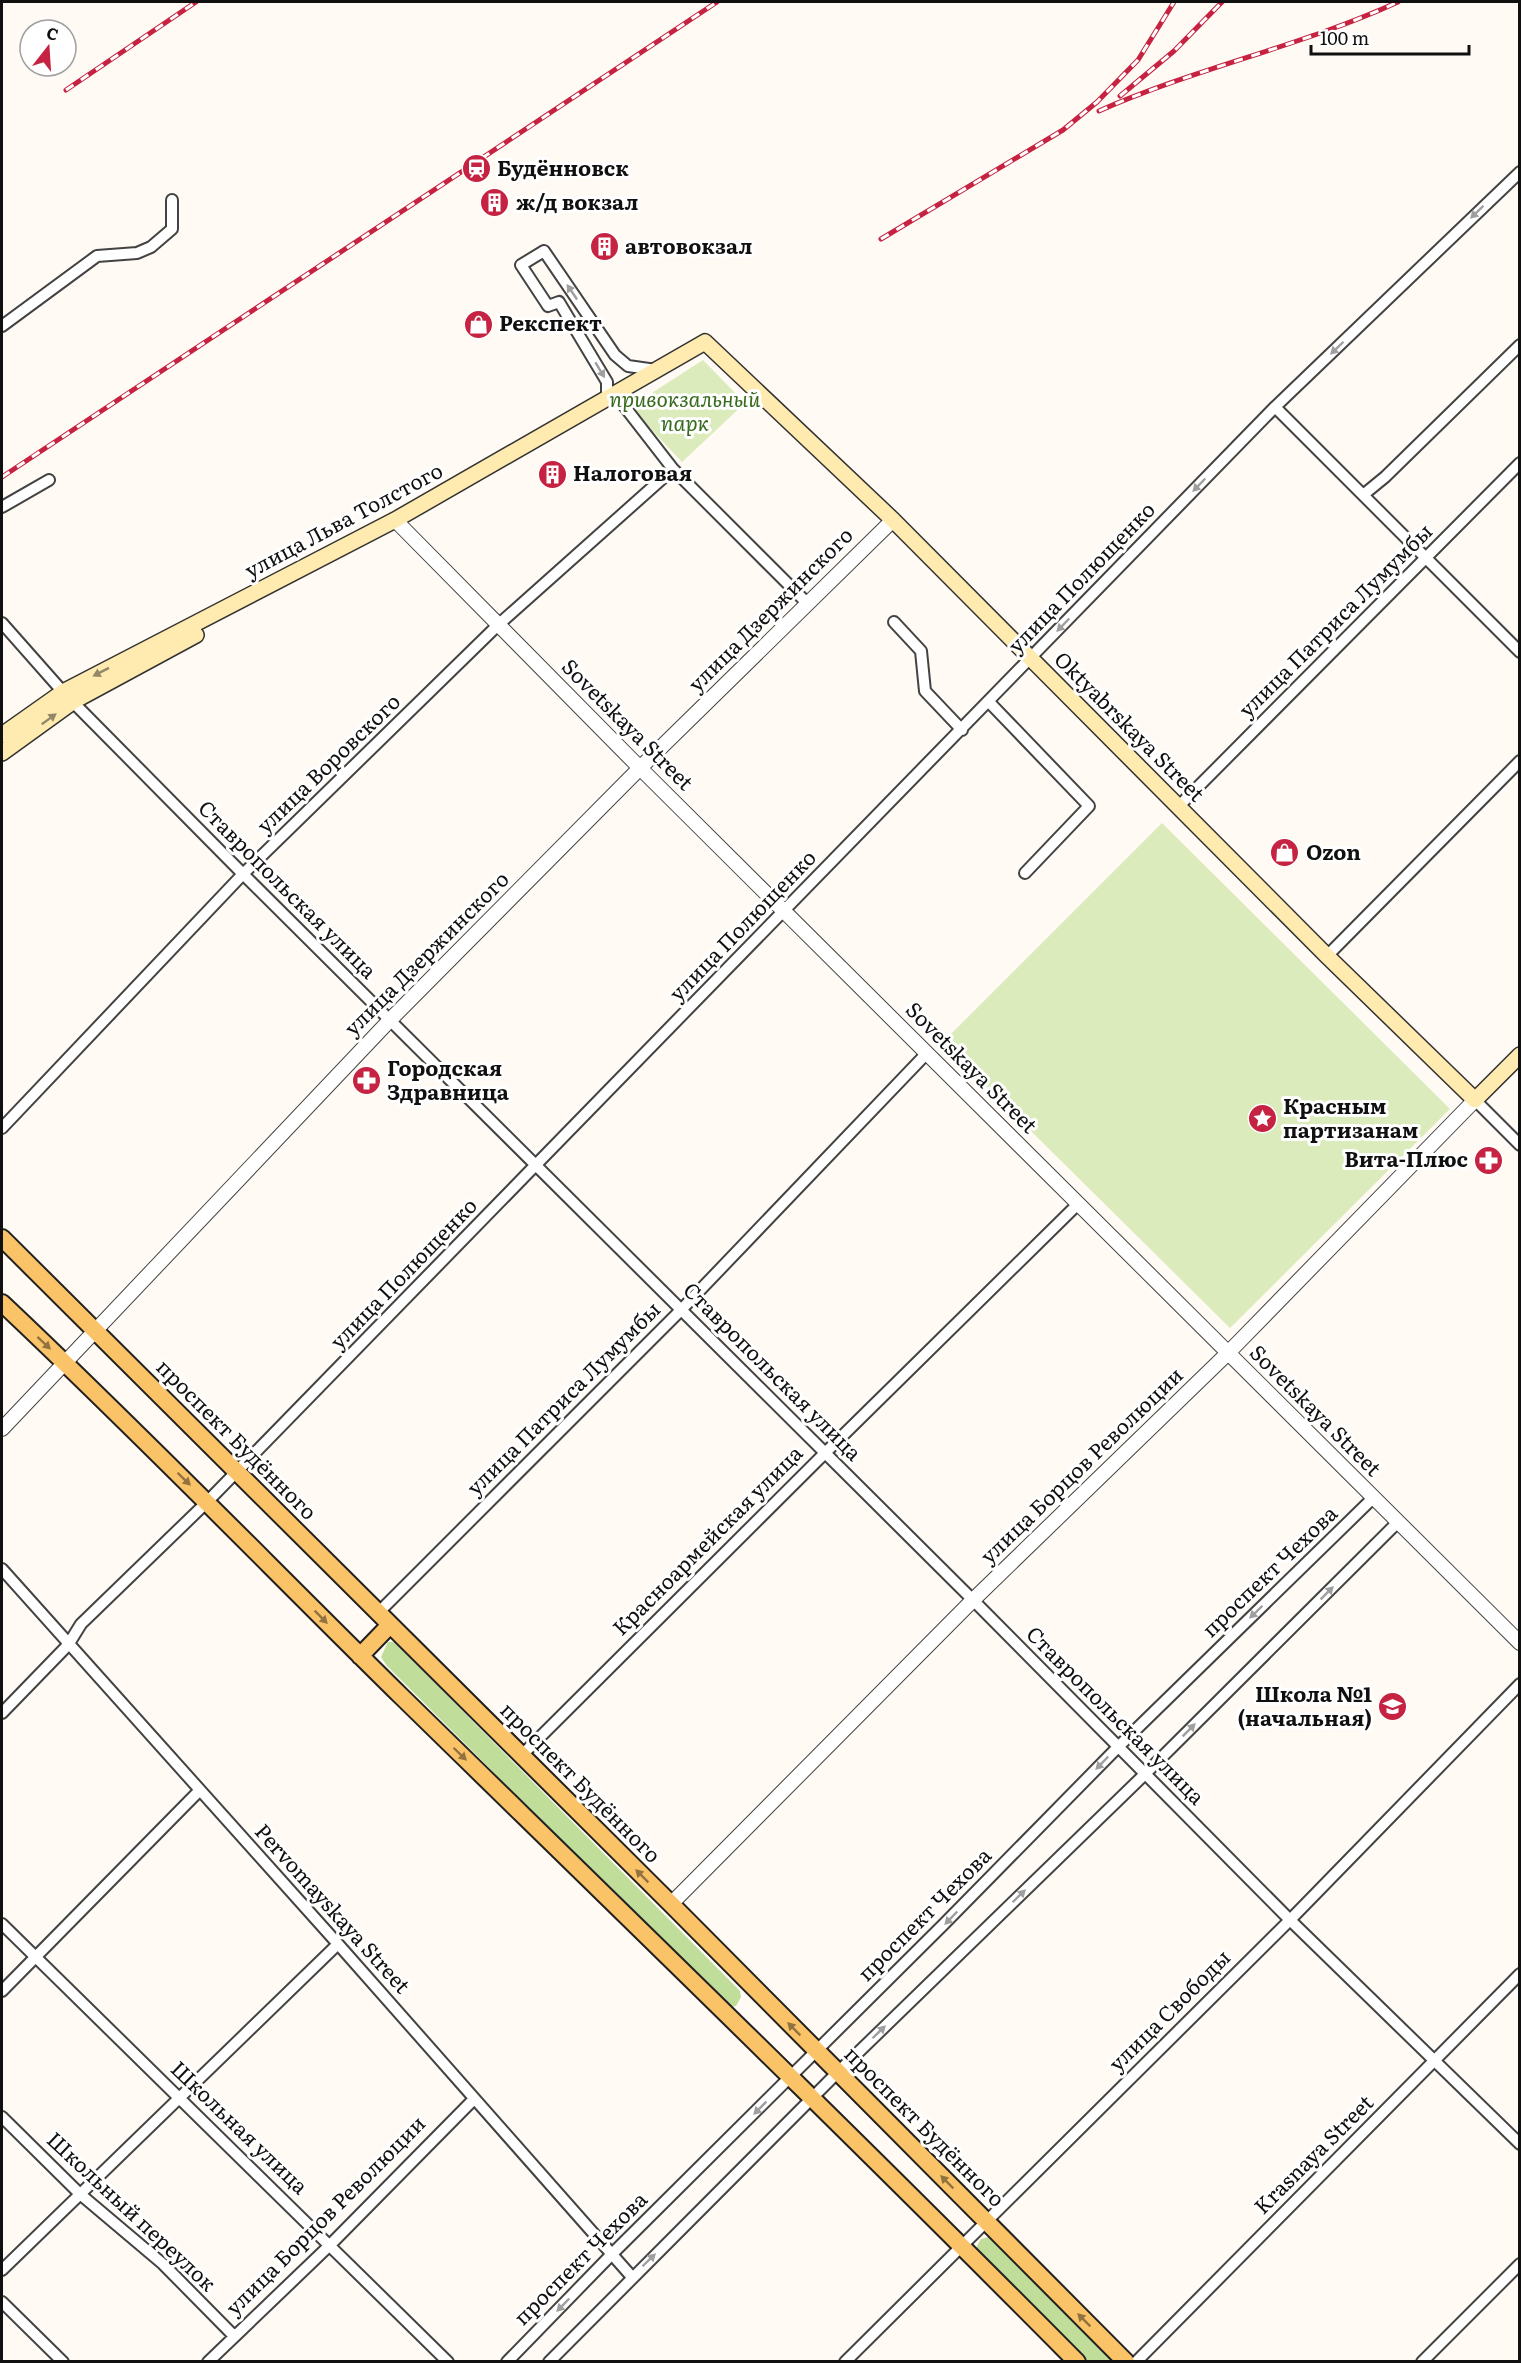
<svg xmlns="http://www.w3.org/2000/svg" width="1521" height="2363" font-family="Literata,serif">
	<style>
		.green { fill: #dbebbb }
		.forest { fill: #c1dd9a }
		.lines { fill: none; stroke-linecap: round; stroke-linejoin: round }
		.minor-casing { stroke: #434343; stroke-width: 14 }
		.tertiary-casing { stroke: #434343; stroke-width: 16 }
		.secondary-casing { stroke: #323232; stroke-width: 18 }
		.primary-casing { stroke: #212121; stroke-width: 20 }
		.minor { stroke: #fff; stroke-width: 10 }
		.tertiary { stroke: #fff; stroke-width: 14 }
		.secondary { stroke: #ffebaf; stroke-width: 15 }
		.primary { stroke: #fbc367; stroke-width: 16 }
		.rail-casing { stroke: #c52341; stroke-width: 5 }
		.rail { stroke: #fff; stroke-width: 3; stroke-dasharray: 9; stroke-linecap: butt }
		.oneway { fill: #9f9f9f }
		.oneway2 { fill: #938867 }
		.oneway3 { fill: #917240 }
		.labels { text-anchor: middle; stroke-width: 6; stroke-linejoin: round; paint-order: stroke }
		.poi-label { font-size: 21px; font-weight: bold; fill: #101010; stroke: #fff; text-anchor: start }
		.park-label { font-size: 21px; font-style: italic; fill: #386b1e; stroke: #fff }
		.street-label { font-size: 21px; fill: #101010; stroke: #fff }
	</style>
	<rect width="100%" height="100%" fill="#fffbf4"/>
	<!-- green -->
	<path class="green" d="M703 360 745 403 682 462 630 407Z
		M1162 823 1450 1109 1230 1328 942 1043Z"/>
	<!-- forest -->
	<path class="forest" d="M388 1642H394L740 1991 741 1997 736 2006 731 2007 700 1978 387 1666 381 1657Z
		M992 2236 1118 2361H1083L977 2253V2246L981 2239Z"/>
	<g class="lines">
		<defs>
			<path id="minor" d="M2 326 97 256 137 253 151 247 172 229V200
				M614 393 673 469 807 603
				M607 398V382L559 302 548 306 521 265 544 251 615 355 628 366 656 370
				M1275 407 1520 652
				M1363 495 1385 477 1520 345
				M2 507 49 480
				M894 622 921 651 925 691 962 730
				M2 623 63 692 243 874 973 1600 1290 1920 1520 2144
				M989 702 1089 806 1025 873
				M1179 806 1520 463
				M1327 956 1520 761
				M1475 1100 1520 1145
				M2 1128 243 874 498 625 673 469
				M2 1569 338 1944 632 2277
				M377 1614 681 1310 927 1053
				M2 1713 68 1645 81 1624 207 1502 1275 407 1520 172
				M521 1756 825 1453 1078 1204
				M2 1924 448 2362
				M2 1991 199 1791
				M2 2117 80 2194 163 2264 234 2336
				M2 2270 338 1944
				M2 2302 63 2362
				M208 2362 330 2245 474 2099
				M507 2362 612 2254 944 1924 1118 1747 1373 1498
				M549 2362 837 2073 1145 1774 1398 1522
				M845 2362 1290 1920 1520 1684
				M1136 2362 1520 1974
				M1422 2362 1520 2264"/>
			<path id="tertiary" d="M395 520 640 768 1520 1643
				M2 1429 390 1020 640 768 893 520
				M671 1904 973 1600 1228 1353 1475 1100"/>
			<path id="secondary" d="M2 735 63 692 395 520 705 342 893 520 1327 956 1475 1100 1520 1055
				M2 753 74 701 196 635"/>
			<path id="primary" d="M2 1238 671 1904 1126 2362
				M2 1303C138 1431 268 1565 401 1696 627 1917 854 2137 1077 2362
				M360 1656 389 1626"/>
		</defs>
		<!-- minor casing -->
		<use href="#minor" class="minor-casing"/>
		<!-- tertiary casing -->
		<use href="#tertiary" class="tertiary-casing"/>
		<!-- secondary casing -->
		<use href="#secondary" class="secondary-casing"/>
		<!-- primary casing -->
		<use href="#primary" class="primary-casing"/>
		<!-- minor -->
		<use href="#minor" class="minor"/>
		<!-- tertiary -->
		<use href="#tertiary" class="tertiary"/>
		<!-- secondary -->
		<use href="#secondary" class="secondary"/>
		<!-- primary -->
		<use href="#primary" class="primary"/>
		<defs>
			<path id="rail" d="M66 90 196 2
				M1120 96 1174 51 1222 2
				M1099 111C1196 68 1302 46 1398 2
				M881 239 1063 130 1097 102 1138 60 1174 2
				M2 477 717 2"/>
		</defs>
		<!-- rail casing -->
		<use href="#rail" class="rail-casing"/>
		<!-- rail -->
		<use href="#rail" class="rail"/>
	</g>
	<!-- one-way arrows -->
	<defs><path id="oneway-solid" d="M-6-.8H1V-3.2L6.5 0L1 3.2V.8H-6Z" transform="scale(1.5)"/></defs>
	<g class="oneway">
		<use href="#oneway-solid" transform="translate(1477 212) rotate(136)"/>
		<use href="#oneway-solid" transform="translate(572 292) rotate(-124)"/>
		<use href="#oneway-solid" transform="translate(1337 348) rotate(136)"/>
		<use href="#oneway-solid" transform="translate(600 370) rotate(59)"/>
		<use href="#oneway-solid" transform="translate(1199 485) rotate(134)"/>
		<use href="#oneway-solid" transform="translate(1063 625) rotate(134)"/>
		<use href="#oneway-solid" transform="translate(1327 1593) rotate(-45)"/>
		<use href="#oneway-solid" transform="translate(1256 1612) rotate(136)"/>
		<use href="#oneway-solid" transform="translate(1189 1730) rotate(-45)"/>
		<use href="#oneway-solid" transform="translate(1102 1763) rotate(134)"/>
		<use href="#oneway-solid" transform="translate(1019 1896) rotate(-44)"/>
		<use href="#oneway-solid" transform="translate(951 1918) rotate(134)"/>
		<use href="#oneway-solid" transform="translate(879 2032) rotate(-44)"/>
		<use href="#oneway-solid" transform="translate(760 2108) rotate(135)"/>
		<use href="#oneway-solid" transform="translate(649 2260) rotate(-44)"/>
		<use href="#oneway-solid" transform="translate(563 2305) rotate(134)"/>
	</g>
	<g class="oneway2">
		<use href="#oneway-solid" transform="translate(101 672) rotate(153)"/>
		<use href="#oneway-solid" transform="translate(49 719) rotate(-36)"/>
	</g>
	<g class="oneway3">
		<use href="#oneway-solid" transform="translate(44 1343) rotate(43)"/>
		<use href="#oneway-solid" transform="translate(184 1479) rotate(44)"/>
		<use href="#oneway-solid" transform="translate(321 1617) rotate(45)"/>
		<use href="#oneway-solid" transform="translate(460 1754) rotate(44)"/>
		<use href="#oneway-solid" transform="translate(642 1876) rotate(-135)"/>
		<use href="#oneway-solid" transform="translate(794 2029) rotate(-135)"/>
		<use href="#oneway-solid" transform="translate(947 2182) rotate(-135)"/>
		<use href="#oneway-solid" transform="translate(1084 2320) rotate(-135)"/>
	</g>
	<!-- icons -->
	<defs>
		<symbol id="station-disc" viewBox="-11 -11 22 22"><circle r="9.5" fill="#c52341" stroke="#fff"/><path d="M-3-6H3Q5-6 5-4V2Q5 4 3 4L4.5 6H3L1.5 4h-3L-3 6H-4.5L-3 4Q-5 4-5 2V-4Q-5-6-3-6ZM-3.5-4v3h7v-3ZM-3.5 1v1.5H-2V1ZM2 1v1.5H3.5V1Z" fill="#fff"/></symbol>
		<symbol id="building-disc" viewBox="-11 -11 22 22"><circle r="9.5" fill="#c52341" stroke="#fff"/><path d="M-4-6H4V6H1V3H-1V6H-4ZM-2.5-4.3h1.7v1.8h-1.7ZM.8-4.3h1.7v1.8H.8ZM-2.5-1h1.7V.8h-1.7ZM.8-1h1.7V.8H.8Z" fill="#fff"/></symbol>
		<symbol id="shop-disc" viewBox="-11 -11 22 22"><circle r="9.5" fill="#c52341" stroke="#fff"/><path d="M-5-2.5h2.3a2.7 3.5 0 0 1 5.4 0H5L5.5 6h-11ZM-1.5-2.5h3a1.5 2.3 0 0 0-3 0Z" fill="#fff"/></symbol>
		<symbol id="pharmacy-disc" viewBox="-11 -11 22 22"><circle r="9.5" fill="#c52341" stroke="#fff"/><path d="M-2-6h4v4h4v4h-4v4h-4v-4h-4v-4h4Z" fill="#fff"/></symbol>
		<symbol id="sight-disc" viewBox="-11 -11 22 22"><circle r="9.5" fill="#c52341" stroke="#fff"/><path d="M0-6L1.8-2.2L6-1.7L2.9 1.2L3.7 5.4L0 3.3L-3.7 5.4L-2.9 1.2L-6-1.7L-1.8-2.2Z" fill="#fff"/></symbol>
		<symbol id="school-disc" viewBox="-11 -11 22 22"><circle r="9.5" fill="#c52341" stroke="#fff"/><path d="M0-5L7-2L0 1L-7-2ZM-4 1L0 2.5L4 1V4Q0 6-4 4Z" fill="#fff"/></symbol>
	</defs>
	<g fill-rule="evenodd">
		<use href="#station-disc" x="460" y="152" width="33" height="33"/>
		<use href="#building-disc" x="478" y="186" width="33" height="33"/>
		<use href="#building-disc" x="588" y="230" width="33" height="33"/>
		<use href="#shop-disc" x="462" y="308" width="33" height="33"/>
		<use href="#building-disc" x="536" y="458" width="33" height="33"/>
		<use href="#shop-disc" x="1268" y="836" width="33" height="33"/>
		<use href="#pharmacy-disc" x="350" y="1064" width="33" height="33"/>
		<use href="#sight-disc" x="1246" y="1102" width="33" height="33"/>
		<use href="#pharmacy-disc" x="1472" y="1144" width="33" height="33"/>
		<use href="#school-disc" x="1376" y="1690" width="33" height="33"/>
	</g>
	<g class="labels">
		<!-- poi labels -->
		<g class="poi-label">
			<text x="497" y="176">Будённовск</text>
			<text x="516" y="210">ж/д вокзал</text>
			<text x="625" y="254">автовокзал</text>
			<text x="499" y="331">Рекспект</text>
			<text x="573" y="481">Налоговая</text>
			<text x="1306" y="860">Ozon</text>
			<text x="387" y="1076">Городская<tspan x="387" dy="24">Здравница</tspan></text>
			<text x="1283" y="1114">Красным<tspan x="1283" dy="24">партизанам</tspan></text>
			<text x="1468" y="1167" text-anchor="end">Вита-Плюс</text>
			<text x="1372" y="1702" text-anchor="end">Школа №1<tspan x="1372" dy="24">(начальная)</tspan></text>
		</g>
		<!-- park labels -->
		<g class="park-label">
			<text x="685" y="407">привокзальный<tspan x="685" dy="24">парк</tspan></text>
		</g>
		<!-- street labels -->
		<g class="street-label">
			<text transform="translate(344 521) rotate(-28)" y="7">улица Льва Толстого</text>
			<text transform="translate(1082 578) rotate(-46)" y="7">улица Полющенко</text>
			<text transform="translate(771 610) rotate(-45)" y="7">улица Дзержинского</text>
			<text transform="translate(1336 621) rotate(-45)" y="7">улица Патриса Лумумбы</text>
			<text transform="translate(627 725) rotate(45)" y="7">Sovetskaya Street</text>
			<text transform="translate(1129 727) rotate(45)" y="7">Oktyabrskaya Street</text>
			<text transform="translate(329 764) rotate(-44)" y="7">улица Воровского</text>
			<text transform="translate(287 890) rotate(45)" y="7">Ставропольская улица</text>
			<text transform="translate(743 926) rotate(-46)" y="7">улица Полющенко</text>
			<text transform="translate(427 954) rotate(-45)" y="7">улица Дзержинского</text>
			<text transform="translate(971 1068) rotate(45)" y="7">Sovetskaya Street</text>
			<text transform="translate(404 1274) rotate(-46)" y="7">улица Полющенко</text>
			<text transform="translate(772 1372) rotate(45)" y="7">Ставропольская улица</text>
			<text transform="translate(564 1399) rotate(-45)" y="7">улица Патриса Лумумбы</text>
			<text transform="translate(1315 1411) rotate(45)" y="7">Sovetskaya Street</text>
			<text transform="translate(236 1440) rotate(45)" y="7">проспект Будённого</text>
			<text transform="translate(1082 1466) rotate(-44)" y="7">улица Борцов Революции</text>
			<text transform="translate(708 1541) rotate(-45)" y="7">Красноармейская улица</text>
			<text transform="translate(1270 1572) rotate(-44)" y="7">проспект Чехова</text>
			<text transform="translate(1115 1716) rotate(45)" y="7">Ставропольская улица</text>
			<text transform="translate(580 1783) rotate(45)" y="7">проспект Будённого</text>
			<text transform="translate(332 1909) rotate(48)" y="7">Pervomayskaya Street</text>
			<text transform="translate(925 1915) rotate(-45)" y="7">проспект Чехова</text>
			<text transform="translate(1170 2011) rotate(-45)" y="7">улица Свободы</text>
			<text transform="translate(924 2127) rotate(45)" y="7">проспект Будённого</text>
			<text transform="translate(239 2128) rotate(44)" y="7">Школьная улица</text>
			<text transform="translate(1314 2155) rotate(-45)" y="7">Krasnaya Street</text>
			<text transform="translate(131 2212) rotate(43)" y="7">Школьный переулок</text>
			<text transform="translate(326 2216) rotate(-45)" y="7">улица Борцов Революции</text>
			<text transform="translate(581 2259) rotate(-45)" y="7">проспект Чехова</text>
		</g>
	</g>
	<!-- border -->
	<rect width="1521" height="2363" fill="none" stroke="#101010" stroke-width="6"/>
	<!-- north arrow -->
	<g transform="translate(48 48) rotate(17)"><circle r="28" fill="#ffffff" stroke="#9f9f9f" stroke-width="1.5"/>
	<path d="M0-4.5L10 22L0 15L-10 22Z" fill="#c52341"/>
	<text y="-9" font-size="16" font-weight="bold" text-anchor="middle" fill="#101010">С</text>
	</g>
	<!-- scale -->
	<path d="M1311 45v9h158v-9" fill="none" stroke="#101010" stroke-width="3"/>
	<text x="1320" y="45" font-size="18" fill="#101010" stroke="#ffffff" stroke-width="4.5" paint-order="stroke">100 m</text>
</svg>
